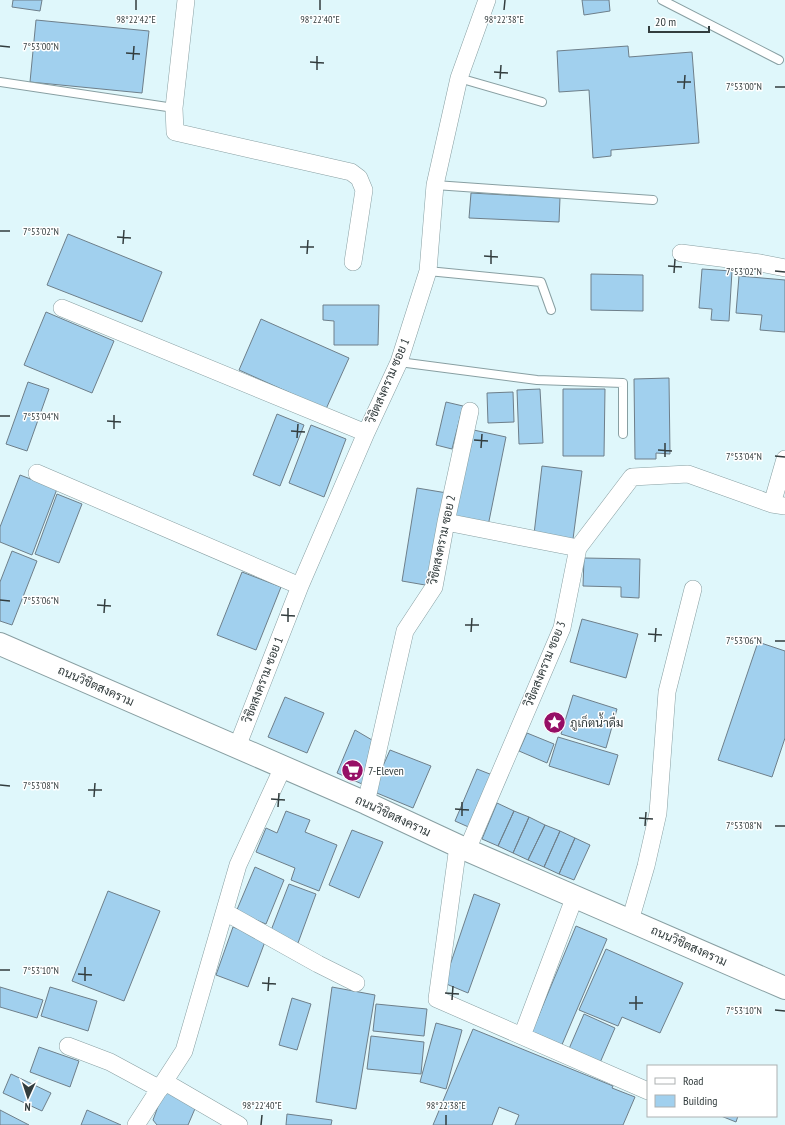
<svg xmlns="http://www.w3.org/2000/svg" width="785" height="1125" font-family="'PT Sans Narrow',Sarabun,sans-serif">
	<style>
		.building { fill: #a1d0ee; stroke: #6e7f8a }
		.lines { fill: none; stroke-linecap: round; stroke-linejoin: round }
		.lane-casing { stroke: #889fa2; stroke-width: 10 }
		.street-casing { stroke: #889fa2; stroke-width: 18 }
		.secondary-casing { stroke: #889fa2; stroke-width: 24 }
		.lane { stroke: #fff; stroke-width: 8 }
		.street { stroke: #fff; stroke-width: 17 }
		.secondary { stroke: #fff; stroke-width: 22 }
		.ticks { fill: none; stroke: #333d3e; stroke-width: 1.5 }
		.labels { text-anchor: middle; stroke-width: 3; stroke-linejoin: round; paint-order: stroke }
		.street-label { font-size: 12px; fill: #333d3e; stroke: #fff }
		.poi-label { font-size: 12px; fill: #333d3e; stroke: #fff; text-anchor: start }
		.ticks-label { font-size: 10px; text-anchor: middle; fill: #333d3e; stroke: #fff; stroke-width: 3; stroke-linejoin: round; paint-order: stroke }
	</style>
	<rect width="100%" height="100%" fill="#dff7fb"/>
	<!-- building -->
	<path class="building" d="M13 0H42L40 11 12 7Z
		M582 0H609L610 11 584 15Z
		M36 20 149 31 142 93 30 82Z
		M628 46 629 57 692 52 699 143 611 150V156L593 158 589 90 559 92 557 51Z
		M471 193 560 198 559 222 469 218Z
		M68 234 162 272 142 322 47 285Z
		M702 269 732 271 729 321 711 320 712 309 699 308Z
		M591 274 643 275V311L591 310Z
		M739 276 785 280V332L760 330 762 315 736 313Z
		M323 305H379L378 345H334V321L323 320Z
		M46 312 114 341 92 393 24 365Z
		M261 319 349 358 326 409 239 370Z
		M669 378 670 454 656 453V459H635L634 379Z
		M28 382 49 389 27 451 6 444Z
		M540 389 543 443 519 444 517 390Z
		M563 389H605L604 456H563Z
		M513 392 514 422 488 423 487 393Z
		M446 402 463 406 452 449 436 445Z
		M277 414 304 425 280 486 253 475Z
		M311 425 346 439 324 497 289 483Z
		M469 429 506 437 488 526 451 519Z
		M542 466 582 471 573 539 534 534Z
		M20 475 57 489 32 555 0 542V527Z
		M417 488 447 493 431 586 402 581Z
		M57 494 82 504 59 563 35 554Z
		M12 551 37 561 12 625 0 621V582Z
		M584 558 640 559 639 598 621 597V587L583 586Z
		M242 572 281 587 256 650 217 635Z
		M582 619 638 634 626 678 570 662Z
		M758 642 785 651V738L772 777 718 760Z
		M573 695 617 709 606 748 561 734Z
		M285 697 324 713 307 753 268 737Z
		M355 730 372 740 362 784 337 773Z
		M527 733 554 744 547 763 519 751Z
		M558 737 618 755 609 785 549 766Z
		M390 750 431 766 413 808 372 791Z
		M477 769 495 776 473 829 455 821Z
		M497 803 514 811 498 846 482 839Z
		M286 811 310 820 305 832 337 845 319 891 291 880 295 868 256 852 266 828 277 833Z
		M514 811 529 817 513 853 498 846Z
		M529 817 545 825 528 860 513 853Z
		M545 825 560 831 544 867 528 860Z
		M352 830 383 842 359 898 329 885Z
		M560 831 575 838 559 874 544 867Z
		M575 838 590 845 574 880 559 874Z
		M255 867 284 880 266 924 236 912Z
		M289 884 316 894 298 943 270 933Z
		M108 891 160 911 124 1001 72 981Z
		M474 894 500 904 468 993 444 983Z
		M576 926 607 939 561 1047 531 1034Z
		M233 927 266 939 248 987 216 975Z
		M606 949 683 983 660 1033 622 1017 618 1026 579 1010Z
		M0 987 43 1000 37 1018 0 1007Z
		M50 987 97 1001 88 1031 41 1016Z
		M332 987 375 995 356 1109 316 1102Z
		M292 998 311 1004 297 1050 279 1045Z
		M376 1004 427 1009 424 1036 373 1031Z
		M584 1014 615 1028 599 1065 568 1051Z
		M436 1023 462 1030 446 1089 420 1082Z
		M473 1029 613 1086 612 1088 635 1097 623 1125H515L519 1115 499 1107 492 1125H433Z
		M371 1036 424 1042 421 1074 367 1069Z
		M39 1047 79 1061 70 1087 30 1072Z
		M11 1074 51 1093 42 1111 3 1093Z
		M164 1090 197 1104 188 1125H157L153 1120Z
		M0 1110 29 1125H0Z
		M87 1110 121 1125H81Z
		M287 1114 332 1120 331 1125H286Z
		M721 1116H738L736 1122Z"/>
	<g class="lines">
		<defs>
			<path id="lane" d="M662 0 779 60
				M459 78 542 102
				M0 82 174 108
				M435 185 653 200
				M428 271 541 282 551 310
				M399 362 537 380 623 383V434"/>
			<path id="street" d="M186 0 174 108 175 132 351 172 359 178 364 190 353 262
				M681 253 760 263 785 268
				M62 308 366 433
				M37 473 300 586
				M772 504 785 459
				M446 522 578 548
				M237 747 300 586 366 433 399 362 428 271 435 185 459 78 487 0
				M366 803 405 631 434 587 446 522 470 411
				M458 846 437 999 648 1091
				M467 850 562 628 578 548 632 477 688 474 772 504 785 506
				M225 912 318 964 356 983
				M630 921 646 866 658 813 667 692 693 589
				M522 1036 575 896
				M68 1046 110 1062 160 1089
				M165 1082 239 1125
				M136 1125 184 1051 238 865 283 767"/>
			<path id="secondary" d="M0 644 366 803 467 850 785 988"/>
		</defs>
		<!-- lane casing -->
		<use href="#lane" class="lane-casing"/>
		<!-- street casing -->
		<use href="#street" class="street-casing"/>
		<!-- secondary casing -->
		<use href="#secondary" class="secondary-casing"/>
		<!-- lane -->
		<use href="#lane" class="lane"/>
		<!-- street -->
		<use href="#street" class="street"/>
		<!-- secondary -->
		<use href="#secondary" class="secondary"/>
	</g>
	<!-- ticks -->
	<path class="ticks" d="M136 10V0M320 10V0M504 10 505 0M0 46 10 47M126 53 140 54M133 60 134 46M310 62 324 63M317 70V56M494 72 508 73M500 79 501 65M677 82H691M775 87H785M684 89 685 75M0 231H10M117 237 131 238M123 244 124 230M300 247H314M307 254 308 240M484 256 498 257M491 264V250M668 266 682 267M775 271 785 272M674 273 675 259M0 416H10M107 421 121 422M114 429V415M291 431 305 432M297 438 298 424M474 440 488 441M481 448 482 434M658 450 672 451M775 456 785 457M665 457V443M0 600 10 601M97 605 111 606M104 613 105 599M281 615 295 616M288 622V608M465 625H479M471 632 472 618M648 634 662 635M775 641H785M655 642 656 628M0 785 10 786M88 790H102M94 797 95 783M271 799 285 800M278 807 279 793M455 809 469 810M462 816V802M639 818 653 819M645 826 646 812M775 826H785M0 970H10M78 974 92 975M85 981V967M262 983 276 984M268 991 269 977M445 993 459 994M452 1000 453 986M629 1003H643M636 1010V996M775 1010 785 1011M261 1125 262 1115M446 1125V1115"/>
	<!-- icons -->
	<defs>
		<symbol id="sight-disc" viewBox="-11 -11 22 22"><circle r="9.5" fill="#960f66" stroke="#fff"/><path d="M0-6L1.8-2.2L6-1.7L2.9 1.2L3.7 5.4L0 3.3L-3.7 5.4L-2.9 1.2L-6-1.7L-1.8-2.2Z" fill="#fff"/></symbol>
		<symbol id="supermarket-disc" viewBox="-11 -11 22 22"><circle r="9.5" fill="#960f66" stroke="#fff"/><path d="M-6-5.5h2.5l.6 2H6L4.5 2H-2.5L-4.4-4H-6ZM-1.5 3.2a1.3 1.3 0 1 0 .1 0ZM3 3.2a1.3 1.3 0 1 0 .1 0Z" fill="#fff"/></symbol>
	</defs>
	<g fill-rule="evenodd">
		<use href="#sight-disc" x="542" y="710" width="25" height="25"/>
		<use href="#supermarket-disc" x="340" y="758" width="25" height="25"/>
	</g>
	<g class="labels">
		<!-- street labels -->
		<g class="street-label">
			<text transform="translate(388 381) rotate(-67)" y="4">วิชิตสงคราม ซอย 1</text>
			<text transform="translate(442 540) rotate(-78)" y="4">วิชิตสงคราม ซอย 2</text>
			<text transform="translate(545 664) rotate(-68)" y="4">วิชิตสงคราม ซอย 3</text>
			<text transform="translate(263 680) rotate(-69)" y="4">วิชิตสงคราม ซอย 1</text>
			<text transform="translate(96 686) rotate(24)" y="4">ถนนวิชิตสงคราม</text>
			<text transform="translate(393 816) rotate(25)" y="4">ถนนวิชิตสงคราม</text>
			<text transform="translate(689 946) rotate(24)" y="4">ถนนวิชิตสงคราม</text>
		</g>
		<!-- poi labels -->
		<g class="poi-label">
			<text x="570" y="727">ภูเก็ตน้ำดื่ม</text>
			<text x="368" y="775">7-Eleven</text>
		</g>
	</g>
	<g class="ticks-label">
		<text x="136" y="23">98°22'42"E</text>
		<text x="320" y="23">98°22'40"E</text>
		<text x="504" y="23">98°22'38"E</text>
		<text x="41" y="50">7°53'00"N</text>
		<text x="744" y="90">7°53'00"N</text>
		<text x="41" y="235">7°53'02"N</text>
		<text x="744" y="275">7°53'02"N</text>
		<text x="41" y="420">7°53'04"N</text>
		<text x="744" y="460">7°53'04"N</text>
		<text x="41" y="604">7°53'06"N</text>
		<text x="744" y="644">7°53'06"N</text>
		<text x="41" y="789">7°53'08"N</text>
		<text x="744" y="829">7°53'08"N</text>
		<text x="41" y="974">7°53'10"N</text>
		<text x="744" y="1014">7°53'10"N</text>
		<text x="262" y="1109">98°22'40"E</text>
		<text x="446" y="1109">98°22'38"E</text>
	</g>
	<!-- legend -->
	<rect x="647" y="1065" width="130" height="52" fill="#ffffff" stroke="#adb1b2"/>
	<rect x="655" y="1078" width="20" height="6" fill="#ffffff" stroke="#adb1b2"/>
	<text x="683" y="1085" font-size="12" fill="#333d3e">Road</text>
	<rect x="655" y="1095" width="20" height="12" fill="#a1d0ee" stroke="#adb1b2"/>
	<text x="683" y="1105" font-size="12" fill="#333d3e">Building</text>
	<!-- north arrow -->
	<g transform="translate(28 1097) rotate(183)" stroke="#ffffff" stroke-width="3" paint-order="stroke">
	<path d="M0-3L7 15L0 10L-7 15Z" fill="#333d3e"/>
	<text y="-6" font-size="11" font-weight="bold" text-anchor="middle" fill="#333d3e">N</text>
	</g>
	<!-- scale -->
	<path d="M649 26v6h60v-6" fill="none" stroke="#333d3e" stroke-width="2"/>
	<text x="655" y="26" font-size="12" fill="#333d3e" stroke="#ffffff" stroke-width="3" paint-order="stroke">20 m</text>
</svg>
